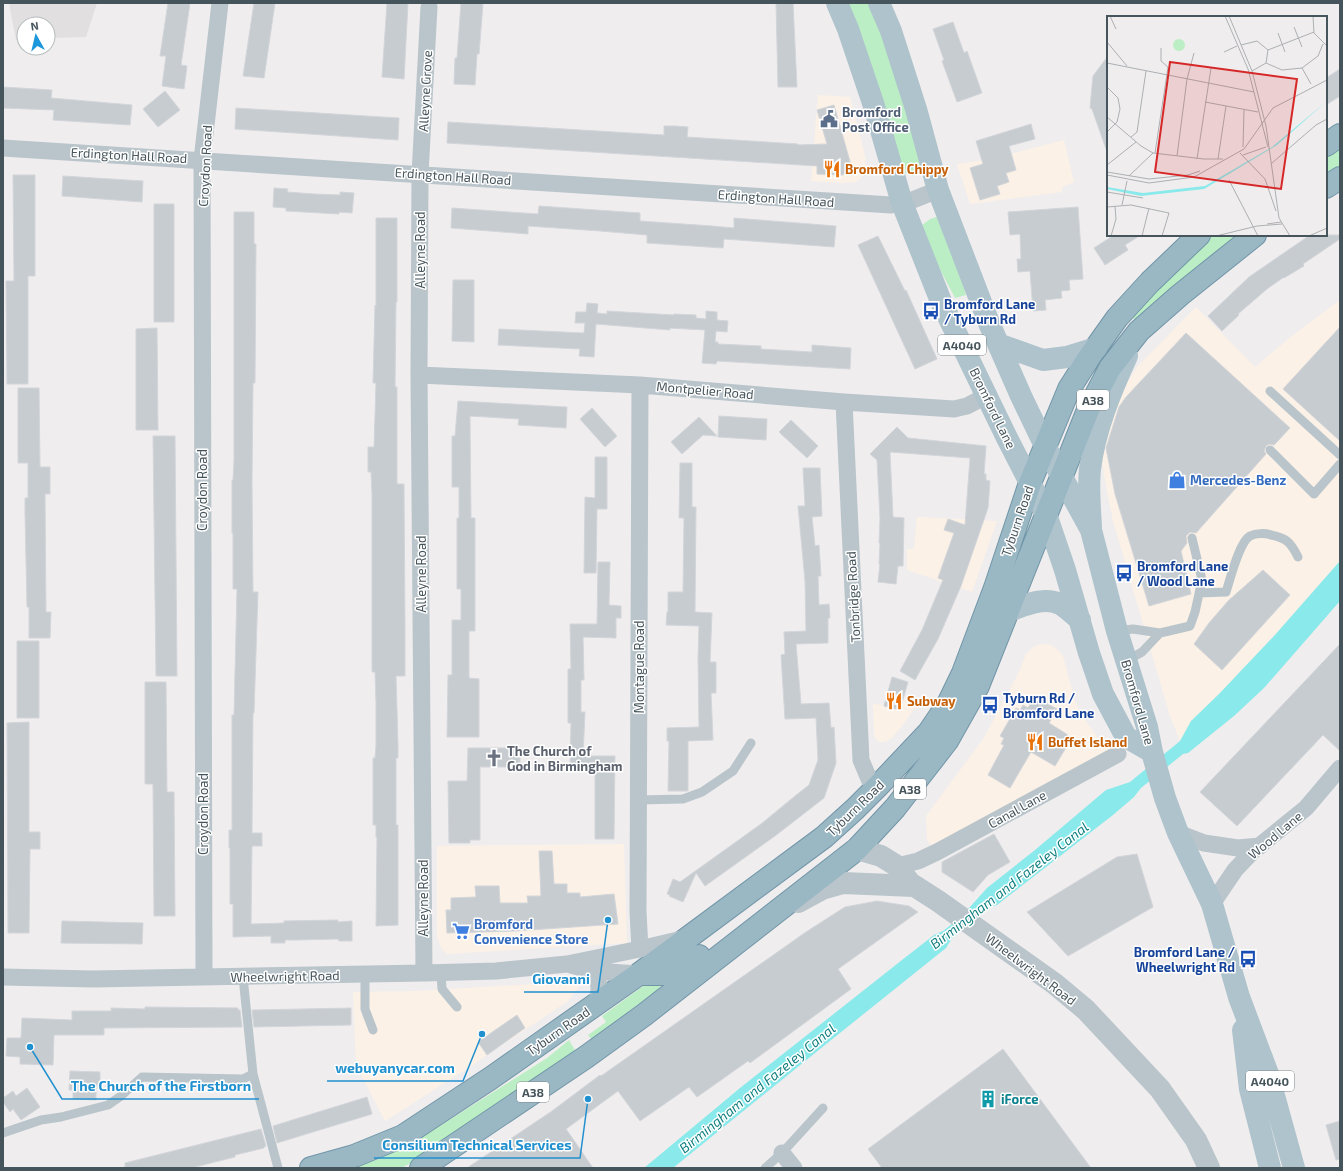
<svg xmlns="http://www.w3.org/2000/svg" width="1343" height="1171" font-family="'Exo 2',sans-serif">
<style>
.commercial{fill:#fbf1e6}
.education{fill:#e1dfe0}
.green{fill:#bceec5}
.water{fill:#8ae9ea}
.building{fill:#c7ccd0;stroke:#d2d5d9}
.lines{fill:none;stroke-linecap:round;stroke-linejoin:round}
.trunk-casing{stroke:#7196a8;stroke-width:24}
.service{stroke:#b9c5cb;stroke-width:9}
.minor{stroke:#b9c5cb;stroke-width:17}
.tertiary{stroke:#b9c5cb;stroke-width:22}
.primary{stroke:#aec3cc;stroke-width:22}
.trunk{stroke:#9ab7c4;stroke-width:22}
.labels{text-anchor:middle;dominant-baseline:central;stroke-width:3;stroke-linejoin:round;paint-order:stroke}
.shield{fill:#fff;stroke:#7e888c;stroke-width:1}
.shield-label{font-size:12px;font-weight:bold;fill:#46555b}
.street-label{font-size:13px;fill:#46555b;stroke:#fff}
.service-label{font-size:13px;font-weight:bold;fill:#4e5e75;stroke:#fff;text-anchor:start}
.food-label{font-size:13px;font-weight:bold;fill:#c56008;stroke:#fff;text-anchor:start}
.transit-label{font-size:13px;font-weight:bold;fill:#164399;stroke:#fff;text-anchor:start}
.shop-label{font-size:13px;font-weight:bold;fill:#366cbe;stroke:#fff;text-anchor:start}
.worship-label{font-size:13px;font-weight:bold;fill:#5b616d;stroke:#fff;text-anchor:start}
.culture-label{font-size:13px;font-weight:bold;fill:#0d838f;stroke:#fff;text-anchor:start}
.water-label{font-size:14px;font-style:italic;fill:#107f80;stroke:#fff}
.inset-road{fill:none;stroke:#acb0b3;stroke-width:1}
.view{fill:#d62828;fill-opacity:0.15;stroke:#d62828;stroke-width:2}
.inset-edge{fill:none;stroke:#46555b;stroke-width:2}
.leader{fill:none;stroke:#2090ce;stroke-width:1.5}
.callout-dot{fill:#2090ce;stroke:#fff;stroke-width:1.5}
.callout-label{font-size:14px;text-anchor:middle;font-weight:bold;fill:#2090ce;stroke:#fff;stroke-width:3;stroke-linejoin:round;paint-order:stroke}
</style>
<rect width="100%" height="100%" fill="#f0edee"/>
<!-- commercial -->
<path class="commercial" d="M818,95L850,97L865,156L866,166L864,174L856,182L843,183L811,181Z
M1064,140L1074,182L1062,187V192L970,204L957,164L991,159Z
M1340,300V561L1274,636L1219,694L1191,721L1180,741L1170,716L1113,521L1107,491L1101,457L1117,399L1137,367L1196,307L1255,367L1292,336Z
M917,517L997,521L972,592L907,570V549H914Z
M1041,644L1051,645L1058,650L1063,656L1075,701L1082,716L1095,734L1108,747V751L938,846L931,845L927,840L926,816L984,738L1020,670L1026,654L1033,647Z
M888,692L904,697L918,703L902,726L892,738L885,742H879L876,739L874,733L873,704L884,705Z
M624,844L627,943L448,954L442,950L437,937V846Z
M563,982H577L580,986L568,1001L468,1068L385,1121L356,1065L353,992L418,991Z"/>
<!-- education -->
<path class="education" d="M9,3H97L86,37L48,38V24H24V40H16Z"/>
<!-- green -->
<path class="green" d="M847,3H873L923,167L920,173L913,176L905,173Z
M1340,145V167L1326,176V155Z
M939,216L945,224L966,295L955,298L926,243L922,225L930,219Z
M1214,235H1243L1136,321L1131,316L1202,244Z
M650,981L662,983L659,989L591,1039L588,1035L606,1022L602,1016Z
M569,1040L575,1050L555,1067L455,1137L402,1168H352L379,1159L432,1131L547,1058Z"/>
<!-- water -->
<path class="water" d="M1340,561V601L1264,688L1234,716L1188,753L1183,754L1141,788L1134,797L1113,815L997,905L990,907L952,938L946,948L815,1053L673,1168H644L740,1088L902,960L934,935L943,931L961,917L987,888L1035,850L1106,790L1130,782L1180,741L1191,721L1219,694L1274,636Z"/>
<!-- building -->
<path class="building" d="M168,3H190L181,65L187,66L184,89L162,86L166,56H160Z
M254,3H275L264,78L243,76Z
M387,3H408L404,79L382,77Z
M461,3H483L479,54H477L475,85L454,84L455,58H457Z
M776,3H793L797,87H778Z
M953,22L964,53L967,51L982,93L957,102L942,61L944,60L933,29Z
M1108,56V148L1106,149L1092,109L1090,108L1093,76Z
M1340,69V96L1326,105V78Z
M3,87L52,90L51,98L132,105L130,125L53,120L54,110L3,108Z
M165,91L180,110L158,127L143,109Z
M834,105L851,165L843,175L817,174V166L447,143L448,122L664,135V126H675L688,127L687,137L798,144V145L827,144L817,110Z
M236,108L399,118L398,140L235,129Z
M1031,124L1035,139L1009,146L1016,170L1006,173L1009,182L997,186L1000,194L980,200L970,168L983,164L976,141Z
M13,175H35V276H28V384H7L6,281H14Z
M63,176L143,181L142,202L62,196Z
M274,188L288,189L287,192L314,194L340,195V192L354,193L352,213L339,212V214L286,211V208L273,207Z
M154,204H174V322H154Z
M539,206L640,213V221L712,226L734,228V218L836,226L834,247L724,239L723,248L647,243V235L600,231L528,226V234L451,228L452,208L538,214Z
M1078,207L1083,279L1069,280L1070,290L1061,291L1062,298L1045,300L1046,310L1033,311L1030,271L1018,272L1017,259H1021L1020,234L1010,235L1008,212Z
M234,212H254V244H256L255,383H253L252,480L253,592H258L254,713H253L252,833H262V846H252L251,924L284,923V921L338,920V922L352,921V941H339L338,939L298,940H285V943H271V936L233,937V904H230V848H229V830H232V715H234L237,589H233V533H232V480H233L234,461Z
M376,218H397V302H396L395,387H397V484H404L405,624V676H396L398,745V758H396V825H398V925L376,926L377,837H376V825H373V758H375L376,745V702L375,672H372V494L371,472H368V447H374L376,383H373L375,305L376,306Z
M1114,235H1141L1125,245L1128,250L1105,265L1094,248Z
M1310,235H1340V239L1303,264L1304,266L1284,278V277L1267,289L1238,314L1239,315L1222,331L1208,316L1249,277Z
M878,236L905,291L906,290L937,359L915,369L858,245Z
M453,280H474V342L452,341Z
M587,303L598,304L597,313L607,314V311L674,315V314L696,315V318L706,319V311L717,312V320L728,321L727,332L716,331L715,342H718V344L761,346V349L812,352V345L851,348L850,369L717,361L716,364L702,363L705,330L670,328V330L596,324L594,357L579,356L580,349L498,345L499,329L584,333L585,323H575L576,312H586Z
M1340,327V441L1283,389Z
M157,328L158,430H136V329Z
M1186,333L1290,428L1274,445L1269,444L1266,446L1264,451L1266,454L1196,533L1190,532L1186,536L1187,543L1181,551L1191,594L1149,606L1115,494L1106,448L1119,407L1126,397Z
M18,388H39L40,467H50V494H45L46,612H51L50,638H29V607H27L25,513V498H28V463H18Z
M458,401L567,407L566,428L518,425L519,419L470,416L471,518H475V631H469V678L479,679V737H447L448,675H452V620H461V589H457V518H459V487H452V436H455Z
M592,408L617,436L605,447L580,419Z
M719,416L767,419L766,440L718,437Z
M699,417L717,436L703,435L682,454L671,442Z
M791,420L818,446L807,458L779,432Z
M897,427L908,438L986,446L984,474H986V480L990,481L988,508L961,586L938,639L915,680L900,671L922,630L943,580L938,578L954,533L944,530L948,519L965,525L970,458L890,452L893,517L904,518L903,566H898L896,584L878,582L880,564H879L880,543H879L880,518L877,460L870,454Z
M153,436H175L177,676H156Z
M595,457H607V509H597L596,573H584L585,497L595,498Z
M680,463H692V507H696L695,612L712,613L710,662H716V693H711L713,740L688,741V791H668L669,741H667V728L699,727L698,658L699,626L666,625L667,612H668V592H683L684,518H679Z
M803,468H820L822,516L812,517L815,546L819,545L821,576H818L819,605L829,604L830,618H828V643L796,644L801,704L829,703L831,728L834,727L836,763L824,798L775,836L705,886L696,873L683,902L669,896L670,895L667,894L673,879L680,882L761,824L795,796L809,785L818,760L816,718L785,719L781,655L785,654L784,632L806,631L805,581L798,506H805Z
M598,562H610L609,605L621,606V618H616V638L583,637L584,680H581V712H585L583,756H615L614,839H595V770L570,769L571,723H568V669H571L570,624H597Z
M1263,570L1290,595L1222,670L1194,644L1209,623L1228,601Z
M17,641H39V718H17Z
M1340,644V751L1323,735L1237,826L1200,792Z
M892,677L908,682L900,710L884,706Z
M145,682H166L167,792H174L175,916H154L153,784H145Z
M1033,699L1040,703L1042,701L1057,709L1049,723L1068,735L1066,739L1070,741L1055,766L1031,752L1010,788L988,775L1004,745L1001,744L1004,738L1000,736L1011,717L1016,708L1020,710L1023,705L1028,708Z
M29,722V832H40V849H30L29,933H8L7,723Z
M468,748H520V767H480V840H470V843H449L448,781H467Z
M994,834L1010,862L988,875L973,892L942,872V862Z
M539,851H552L554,884H567V893H580V897L614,894L618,924L515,931L447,933L446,910H451V898L476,897L475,886H499L500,903H528L527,896H541Z
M1137,854L1153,907L1068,956L1027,912L1117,857Z
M877,901L909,906L918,912L838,969L851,989L750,1063L748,1061L697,1097L689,1087L640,1121L618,1091L566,1129L593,1168H467L552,1111L600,1075L601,1076L806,932L845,907Z
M62,921L143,923L142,944L61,943Z
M145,1007L238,1008V1010H240L242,1027L104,1028V1035H54L53,1065L20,1064V1057L6,1056L7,1038H21L22,1018L72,1020V1011H111V1008L145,1009Z
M351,1008V1025L254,1027L252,1010Z
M517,1015L525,1028L487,1055L478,1042Z
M1003,1049L1091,1168H882L868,1149Z
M70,1071L100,1072V1087H96V1100L73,1099V1090H69Z
M27,1088L40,1107L21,1120L13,1109L10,1112L3,1102V1098L13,1091L16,1096Z
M367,1097L372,1114L277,1143L273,1126Z
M1340,1121V1159L1336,1160L1326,1125Z
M261,1129L266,1146L264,1147V1148L235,1155V1157L191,1168H125V1163Z"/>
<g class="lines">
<!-- trunk casing -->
<g class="trunk-casing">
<path id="trunk" d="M1326,145L1340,135
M1326,187L1340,178
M639,974H672L699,956
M311,1168L354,1156L403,1136L491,1078L639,974L824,837L855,809L878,786L929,732L948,704L963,673L995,588L1030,483L1069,389L1090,356L1117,318L1150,282L1199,235
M421,1168L586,1057L644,1015L857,849L895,808L947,741L978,686L1088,410L1110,368L1139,331L1180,295L1255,235"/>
</g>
<!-- service -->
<path class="service" d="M1270,391L1340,455
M1270,450L1314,494L1340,464
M1199,593L1226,592C1230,580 1239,542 1250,536C1256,533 1265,533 1271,535C1287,538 1291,543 1298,557
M1117,631L1133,629L1160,633L1190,626L1195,612L1202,580L1192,538
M1126,661L1142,652L1160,633
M638,800L683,799L702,792L733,771L751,743
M441,973L442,989L457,1007
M365,974V1009L373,1030
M243,977L253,1074L278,1168
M3,1133L41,1120L61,1117L108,1105L121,1096L142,1077L243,1079L253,1074
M765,1168L782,1153L823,1108"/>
<!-- minor -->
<path class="minor" d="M3,148L891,205L910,201L938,190
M419,375L640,385L844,402L954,409L967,406L986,396
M640,385L638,912L640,949
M844,402L861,760L869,779L878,786
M1178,833L1204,843L1238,848L1260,846
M897,866L918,861L937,852L1118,754
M1212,904L1235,870L1253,851L1306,808L1340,768
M571,965L593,971L639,974
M593,971C601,985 600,990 596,1005
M424,973L419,375L420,174L429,7
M3,977L93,979L424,973L496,971L567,964L640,949L682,939
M204,977L202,160L220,3
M782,1153L794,1168"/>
<!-- tertiary -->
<path class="tertiary" d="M857,849L881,856L897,866L910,883L938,901L1055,984L1086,1010L1160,1089L1196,1140L1209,1168
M798,902L822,889L843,883L914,886"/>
<!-- primary -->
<path class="primary" d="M837,3L848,29L874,106L902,203L942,304L1006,436L1046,514L1065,570L1089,653L1103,694L1126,737L1152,752
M879,3L891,31L916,109L938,190L989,323L1021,396L1045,446L1091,530L1117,631L1147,727L1152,752L1165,798L1178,833L1212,904L1239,997L1268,1074L1294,1168
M998,344L1043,360L1067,357L1096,348
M1091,527C1090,508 1088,487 1090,469C1095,429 1111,391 1127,356
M1008,611C1024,606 1043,596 1060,604C1067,608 1074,615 1080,620
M1243,1030L1250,1089L1270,1168"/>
<!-- trunk -->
<use href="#trunk" class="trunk"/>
</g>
<!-- icons -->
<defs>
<g id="civic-bare" transform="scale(1.38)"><path d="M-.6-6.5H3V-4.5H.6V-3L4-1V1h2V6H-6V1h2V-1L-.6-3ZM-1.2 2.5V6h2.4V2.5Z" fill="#5c6f8a" stroke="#fff" stroke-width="2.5" paint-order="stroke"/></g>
<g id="restaurant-bare" transform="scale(1.38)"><path d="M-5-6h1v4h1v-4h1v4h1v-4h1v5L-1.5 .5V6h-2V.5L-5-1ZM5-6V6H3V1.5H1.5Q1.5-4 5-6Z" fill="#e8710a" stroke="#fff" stroke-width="2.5" paint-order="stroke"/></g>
<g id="bus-bare" transform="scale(1.38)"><path d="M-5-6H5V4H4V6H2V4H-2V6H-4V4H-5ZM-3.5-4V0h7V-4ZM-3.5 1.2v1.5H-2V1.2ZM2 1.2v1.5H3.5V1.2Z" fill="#1a4fb4" stroke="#fff" stroke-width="2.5" paint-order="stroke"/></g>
<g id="shop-bare" transform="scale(1.38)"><path d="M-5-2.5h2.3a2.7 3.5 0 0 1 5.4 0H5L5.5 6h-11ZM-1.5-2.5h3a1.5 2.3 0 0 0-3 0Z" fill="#3f7fe0" stroke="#fff" stroke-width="2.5" paint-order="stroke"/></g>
<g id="church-bare" transform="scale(1.38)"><path d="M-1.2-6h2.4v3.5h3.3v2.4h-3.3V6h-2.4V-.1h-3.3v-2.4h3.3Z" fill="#6b7280" stroke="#fff" stroke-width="2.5" paint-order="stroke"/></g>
<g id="supermarket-bare" transform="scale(1.38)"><path d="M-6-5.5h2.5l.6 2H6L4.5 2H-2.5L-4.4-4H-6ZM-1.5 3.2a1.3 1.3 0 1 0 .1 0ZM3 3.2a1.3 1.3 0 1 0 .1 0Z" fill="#3f7fe0" stroke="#fff" stroke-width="2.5" paint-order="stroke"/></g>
<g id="building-bare" transform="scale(1.38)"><path d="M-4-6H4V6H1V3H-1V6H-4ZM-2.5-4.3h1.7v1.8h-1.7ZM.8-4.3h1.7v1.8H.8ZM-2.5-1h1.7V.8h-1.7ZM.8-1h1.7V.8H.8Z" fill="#0f9aa8" stroke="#fff" stroke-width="2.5" paint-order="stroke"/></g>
</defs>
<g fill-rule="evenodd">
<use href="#civic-bare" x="829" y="119"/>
<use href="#restaurant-bare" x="832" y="169"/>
<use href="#bus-bare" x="931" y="311"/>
<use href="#shop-bare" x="1177" y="480"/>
<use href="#bus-bare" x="1124" y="573"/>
<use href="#restaurant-bare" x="894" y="701"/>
<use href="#bus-bare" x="990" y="705"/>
<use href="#restaurant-bare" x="1035" y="742"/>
<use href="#church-bare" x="494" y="758"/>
<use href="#supermarket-bare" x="461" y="931"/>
<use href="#bus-bare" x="1248" y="959"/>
<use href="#building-bare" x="988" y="1099"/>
</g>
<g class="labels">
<!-- shield labels -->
<g class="shield">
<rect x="938" y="335" width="48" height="20" rx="3"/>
<rect x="1077" y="390" width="32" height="20" rx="3"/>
<rect x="894" y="779" width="32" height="20" rx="3"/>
<rect x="1246" y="1071" width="48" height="20" rx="3"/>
<rect x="517" y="1082" width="32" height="20" rx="3"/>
</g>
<g class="shield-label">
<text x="962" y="345">A4040</text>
<text x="1093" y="400">A38</text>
<text x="910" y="789">A38</text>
<text x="1270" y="1081">A4040</text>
<text x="533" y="1092">A38</text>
</g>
<!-- street labels -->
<g class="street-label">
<text transform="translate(425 91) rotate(-87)">Alleyne Grove</text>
<text transform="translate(129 155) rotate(3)">Erdington Hall Road</text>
<text transform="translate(205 166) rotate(-87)">Croydon Road</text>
<text transform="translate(453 176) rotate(4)">Erdington Hall Road</text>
<text transform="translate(776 198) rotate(4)">Erdington Hall Road</text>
<text transform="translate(420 250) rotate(-90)">Alleyne Road</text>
<text transform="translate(705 390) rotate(5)">Montpelier Road</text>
<text transform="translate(993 408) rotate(64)">Bromford Lane</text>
<text transform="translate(202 490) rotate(-90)">Croydon Road</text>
<text transform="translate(1017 521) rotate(-71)">Tyburn Road</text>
<text transform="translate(421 574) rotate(-90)">Alleyne Road</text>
<text transform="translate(853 597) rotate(-93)">Tonbridge Road</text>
<text transform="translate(639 667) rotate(-90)">Montague Road</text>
<text transform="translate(1138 702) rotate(74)">Bromford Lane</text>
<text transform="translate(855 808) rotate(-44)">Tyburn Road</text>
<text transform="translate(1017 809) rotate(-29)">Canal Lane</text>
<text transform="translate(203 814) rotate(-90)">Croydon Road</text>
<text transform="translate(1275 835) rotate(-40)">Wood Lane</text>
<text transform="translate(423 898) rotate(-90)">Alleyne Road</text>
<text transform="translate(1031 969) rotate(37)">Wheelwright Road</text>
<text transform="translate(285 976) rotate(-1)">Wheelwright Road</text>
<text transform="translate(558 1031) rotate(-35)">Tyburn Road</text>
</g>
<!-- service labels -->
<g class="service-label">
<text x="842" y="112">Bromford<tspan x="842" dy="15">Post Office</tspan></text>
</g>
<!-- food labels -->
<g class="food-label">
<text x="845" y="169">Bromford Chippy</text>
<text x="907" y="701">Subway</text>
<text x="1048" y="742">Buffet Island</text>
</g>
<!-- transit labels -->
<g class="transit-label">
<text x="944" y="304">Bromford Lane<tspan x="944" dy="15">/ Tyburn Rd</tspan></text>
<text x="1137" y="566">Bromford Lane<tspan x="1137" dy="15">/ Wood Lane</tspan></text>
<text x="1003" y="698">Tyburn Rd /<tspan x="1003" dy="15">Bromford Lane</tspan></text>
<text x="1235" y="952" text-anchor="end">Bromford Lane /<tspan x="1235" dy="15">Wheelwright Rd</tspan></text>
</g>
<!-- shop labels -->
<g class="shop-label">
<text x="1190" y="480">Mercedes-Benz</text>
<text x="474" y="924">Bromford<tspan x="474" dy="15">Convenience Store</tspan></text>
</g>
<!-- worship labels -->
<g class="worship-label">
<text x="507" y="751">The Church of<tspan x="507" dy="15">God in Birmingham</tspan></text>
</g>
<!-- culture labels -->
<g class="culture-label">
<text x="1001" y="1099">iForce</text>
</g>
<!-- water labels -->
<g class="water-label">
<text transform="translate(1009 885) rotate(-38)">Birmingham and Fazeley Canal</text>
<text transform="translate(757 1088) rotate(-39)">Birmingham and Fazeley Canal</text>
</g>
</g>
<!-- overview -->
<g transform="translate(1107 16)">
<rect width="220" height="220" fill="#f0edee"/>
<path d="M66 29a6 6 0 1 1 12 0a6 6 0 1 1-12 0Z" fill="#bceec5"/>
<path d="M220,85L170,129L97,173L34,180L0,173V171L36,177L98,170L165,131Z" fill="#8ae9ea"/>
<path class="inset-road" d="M3,0L9,13M118,0L141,53L161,131M122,0L145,55L159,110L172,202L183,220M206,0L207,17L220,30M187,11L195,31M171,17L178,36M0,26L20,50M134,29L150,25L161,34L159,47L145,55M161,34L207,16M117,36L130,30M0,47L147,76M159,47L175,54L195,52L211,40L216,28M195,52L204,68M0,71L11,82L13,93L10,106L0,116M98,86L151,96M0,101L34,130L46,137L97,143H116M24,121L30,116L39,55M136,131L137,94M48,137L61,51L54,45V32M133,137L158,163L169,195M136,139L159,131M70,140L80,63L87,37M90,143L104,52M111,143L119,90M165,147L209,109L220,103M0,149L29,126M0,156L42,163L81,159L93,155M0,159L42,167L87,161L137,133L166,92L220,64M22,160L46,137M122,164L151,220M0,176L36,182M15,189L20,165M0,191L24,189L62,197L55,220M160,208L174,206M4,220L9,203L8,190M35,220L42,192M109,220L150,210L175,208M202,220L220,212"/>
<path class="view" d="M63,46L190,63L174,173L48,156Z"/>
<rect width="220" height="220" class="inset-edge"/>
</g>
<!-- callouts -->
<path class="leader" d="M608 920L598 992H524M482 1034L463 1081H327M30 1047L62 1099H259M588 1099L580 1158H374"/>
<g class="callout-dot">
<circle cx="608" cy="920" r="4"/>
<circle cx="482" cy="1034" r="4"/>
<circle cx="30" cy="1047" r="4"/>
<circle cx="588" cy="1099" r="4"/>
</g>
<g class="callout-label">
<text x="561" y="984">Giovanni</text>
<text x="395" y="1073">webuyanycar.com</text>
<text x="161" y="1091">The Church of the Firstborn</text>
<text x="477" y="1150">Consilium Technical Services</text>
</g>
<!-- border -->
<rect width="1343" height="1171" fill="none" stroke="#46555b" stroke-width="8"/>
<!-- north arrow -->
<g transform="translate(36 36) rotate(352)"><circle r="19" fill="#ffffff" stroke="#b5bbbd"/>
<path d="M0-3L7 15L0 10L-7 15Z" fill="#1c97db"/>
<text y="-6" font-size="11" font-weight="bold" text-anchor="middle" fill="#46555b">N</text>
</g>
</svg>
